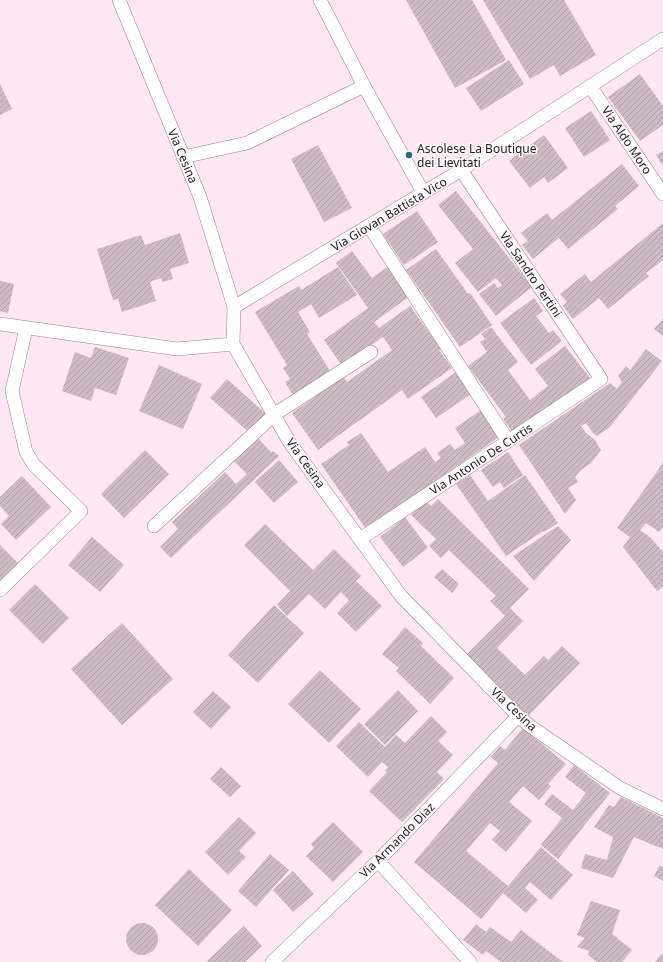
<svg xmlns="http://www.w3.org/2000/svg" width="663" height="962" font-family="'Noto Sans',sans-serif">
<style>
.building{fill:url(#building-hatch)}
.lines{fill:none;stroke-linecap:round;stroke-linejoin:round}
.street-casing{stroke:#97858e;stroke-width:14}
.street{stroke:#fff;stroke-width:13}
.poi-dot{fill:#266f78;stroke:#fefafc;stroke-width:1.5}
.labels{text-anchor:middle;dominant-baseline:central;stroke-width:3;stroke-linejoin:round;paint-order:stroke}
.street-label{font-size:12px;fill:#221b1e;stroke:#fefafc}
.poi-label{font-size:12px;fill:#221b1e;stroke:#fefafc;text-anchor:start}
</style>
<defs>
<pattern id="building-hatch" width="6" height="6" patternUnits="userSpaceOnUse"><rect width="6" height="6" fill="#cebbc4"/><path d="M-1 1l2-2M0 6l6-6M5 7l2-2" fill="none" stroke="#b1a0a8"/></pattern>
</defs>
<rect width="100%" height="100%" fill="#fce7f2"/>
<!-- building -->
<path class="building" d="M406,0H472L506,60L455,88Z
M483,0H564L596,55L560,76L554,65L530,79Z
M509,60L524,84L481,111L466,88Z
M640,74L663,106V125L640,141L608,97Z
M0,84L12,109L0,115Z
M591,111L610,140L584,157L565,128Z
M544,135L568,168L548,183L544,177L530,188L509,161Z
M318,145L352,208L324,222L291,159Z
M663,151V166L656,155Z
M622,164L639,186L615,206L618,209L568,249L559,238L533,259L522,245L528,241L521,233L547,213L552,220Z
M456,191L532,287L496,316L479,294L494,283L498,288L502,285L496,278L478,292L455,263L473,249L438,205Z
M417,211L438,242L404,265L383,234Z
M662,224L663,225V260L646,273L649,276L608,309L599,298L573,319L563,306L567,302L560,294L585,274L591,282Z
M180,233L189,263L170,269L173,279L163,282L161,278L150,282L156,301L122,312L118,299L113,300L97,249L141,235L145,245Z
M436,249L468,294L470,293L492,325L460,347L406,270Z
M352,251L372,278L389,266L410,296L374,322L379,328L410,306L441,349L439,350L452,368L408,399L402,390L318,450L292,413L343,377L347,382L392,350L383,337L342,366L324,340L368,308L336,263Z
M338,267L357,295L319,318L311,304L298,312L310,332L307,334L332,374L294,397L285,382L290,379L283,368L287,365L255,312L299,286L301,290Z
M0,281L14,284L8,313L0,311Z
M534,298L543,311L536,316L549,333L553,330L562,341L531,365L500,323Z
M663,319V336L654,329Z
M491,327L518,362L508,370L530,400L548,386L535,369L565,346L590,378L515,435L503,419L506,417L468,366L487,352L480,342L485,339L481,334Z
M95,347L129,358L116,395L95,388L91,401L62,391L75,352L91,358Z
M646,349L662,361L624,409L609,428L597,436L593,433L586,423L581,426L586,433L595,440L601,450L591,463L581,470L575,477L578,482L568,488L576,500L565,514L519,445L610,383L617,389L622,382L618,376L626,366L630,370Z
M159,365L202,384L183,429L139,411Z
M456,372L471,394L436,418L421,397Z
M227,379L266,414L250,433L210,398Z
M481,410L499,437L366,529L321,464L349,445L347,442L361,433L388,472L425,447L435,462L441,458L437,453L450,444L455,450L465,443L455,428Z
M256,436L271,452L273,451L279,456L171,558L160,547L178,529L172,522L225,472L236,484L247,474L232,459Z
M145,450L169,474L124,518L101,494Z
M508,452L523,475L504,488L500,482L493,487L481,470Z
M279,460L298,482L274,503L255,482Z
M663,463V527L659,532L646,523L640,530L651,538L663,552V586L657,591L623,547L630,537L617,528Z
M470,475L488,501L525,475L558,523L544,532L543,531L506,556L456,484Z
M22,476L51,507L16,540L1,524L9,516L0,506V497Z
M438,499L529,589L510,608L523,621L497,648L525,675L544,656L548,660L562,646L580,663L527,717L465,656L505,616L490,601L496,596L449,550L441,558L429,546L436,539L411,515L425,500L431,506Z
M405,517L428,548L403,567L380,537Z
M265,524L313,570L334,549L361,576L356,581L382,606L356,632L337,613L349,600L341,592L325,609L309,594L287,616L277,605L290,591L244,545Z
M558,526L571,540L534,581L513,556Z
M92,537L124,565L100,592L68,565Z
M0,545L18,563L0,581Z
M442,569L459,584L452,593L434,577Z
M35,584L69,618L43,644L9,610Z
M274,605L304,633L258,683L228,655Z
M122,623L173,679L122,725L71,669Z
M405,627L423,643L421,646L454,678L430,704L396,671L399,668L382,654Z
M320,670L361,709L329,743L288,704Z
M398,690L418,711L385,745L364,724Z
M213,691L231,707L211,729L193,712Z
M431,716L447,732L438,741L453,755L437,772L444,779L402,822L369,791L387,772L385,770L388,767L382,762L368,777L336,746L359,722L385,747L396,735L405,743Z
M523,728L566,764L548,784L551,786L539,800L523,786L509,802L532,821L506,852L492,840L500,831L490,823L466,851L508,886L541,847L573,875L551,900L530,882L525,888L538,900L526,913L503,893L481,919L414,862L498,763L491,757L500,746L505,750Z
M574,765L610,793L558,859L541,845L562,818L544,804L552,794L573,810L586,793L565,777Z
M221,767L241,786L230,797L210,779Z
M621,797L663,818V849L634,837L613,878L581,868L585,854L607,860L613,837L594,827L609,805L614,807Z
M239,817L256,833L239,851L246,857L228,875L205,852Z
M333,822L363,852L333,882L306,856L314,848L311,844Z
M270,854L289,870L256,907L238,891Z
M659,866L663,867V881L654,876Z
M189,869L232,910L198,946L155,905Z
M293,871L314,894L293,912L273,890Z
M591,901L620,910L612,934L632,950L622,962H597L588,955L589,951L577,947L585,938L577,935Z
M126 939a16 16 0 1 1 32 0a16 16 0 1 1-32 0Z
M476,924L486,932L490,927L511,942L521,930L563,962H501L486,951L483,955L463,940Z
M244,926L262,946L245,962H208L207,961Z
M661,954L663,956V962H655Z"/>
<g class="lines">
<!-- street casing -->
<g class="street-casing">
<path id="street" d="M119,0L200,197L234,307L233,344L290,443L401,596L518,716L530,726L620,788L663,809
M320,0L364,86L423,192
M590,86L663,194
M183,157L247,143L364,86
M369,226L508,441
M234,307L461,170L663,39
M0,324L177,349L233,344
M154,526L275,414L371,352
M360,539L508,441L601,379L461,170
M0,590L81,511L34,465L26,452L12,391L26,328
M378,861L470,962
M272,962L378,861L518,716"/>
</g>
<!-- street -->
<use href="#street" class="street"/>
</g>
<!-- markers -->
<circle class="poi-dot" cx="409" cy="155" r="4"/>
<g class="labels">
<!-- street labels -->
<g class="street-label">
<text transform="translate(627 140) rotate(56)">Via Aldo Moro</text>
<text transform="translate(183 156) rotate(67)">Via Cesina</text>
<text transform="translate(389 214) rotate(-31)">Via Giovan Battista Vico</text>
<text transform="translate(531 274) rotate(56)">Via Sandro Pertini</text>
<text transform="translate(481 459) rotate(-33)">Via Antonio De Curtis</text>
<text transform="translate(306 463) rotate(55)">Via Cesina</text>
<text transform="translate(514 709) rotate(43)">Via Cesina</text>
<text transform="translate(397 840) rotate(-45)">Via Armando Diaz</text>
</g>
<!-- poi labels -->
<g class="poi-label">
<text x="417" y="148">Ascolese La Boutique<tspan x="417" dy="14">dei Lievitati</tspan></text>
</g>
</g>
</svg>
